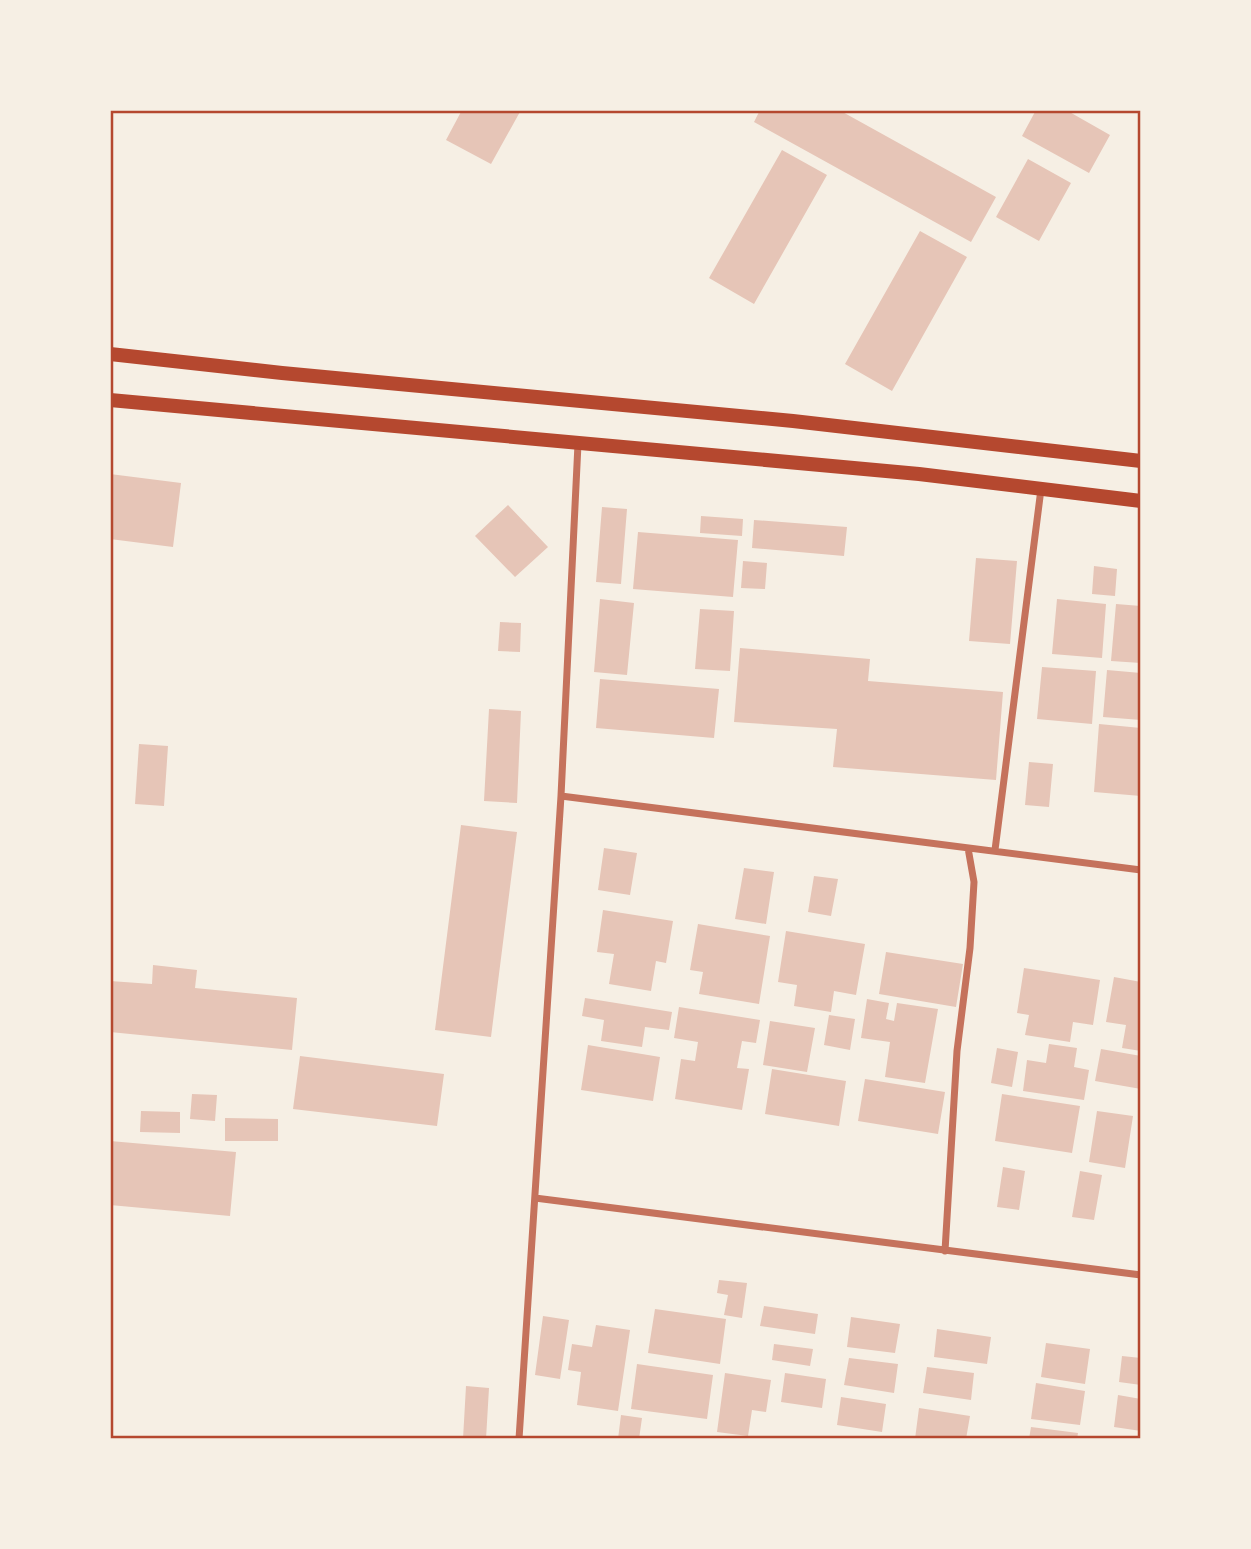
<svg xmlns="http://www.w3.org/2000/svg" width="1251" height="1549" font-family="Lato,sans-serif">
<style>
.building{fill:#e6c5b7}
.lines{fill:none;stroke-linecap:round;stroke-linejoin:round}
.minor{stroke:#c5725c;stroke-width:7}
.secondary{stroke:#b5482f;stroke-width:14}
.neatline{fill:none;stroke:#b5482f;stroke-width:2.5}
</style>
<rect width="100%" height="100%" fill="#f6efe4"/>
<!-- building -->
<path class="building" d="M462,110H521L491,164L446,140Z
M760,110H839L996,197L971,242L754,122Z
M1036,110H1066L1110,135L1089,173L1022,136Z
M782,150L827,175L754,304L709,278Z
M1028,159L1071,183L1039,241L996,217Z
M920,231L967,257L892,391L845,364Z
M110,474L181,483L173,547L110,539Z
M508,505L548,547L515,577L475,536Z
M602,507L627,509L621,584L596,582Z
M701,516L743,519L742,536L700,533Z
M754,520L847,527L844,556L752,548Z
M638,532L738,540L733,597L633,589Z
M976,558L1017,561L1010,644L969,641Z
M743,561L767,563L765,589L741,588Z
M1094,566L1117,569L1115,596L1092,594Z
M600,599L634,603L627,675L594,672Z
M1057,599L1106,604L1102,658L1052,654Z
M1116,604L1141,606V663L1111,661Z
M700,609L734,611L730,671L695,669Z
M500,622L521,623L520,652L498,651Z
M740,648L870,659L868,681L1003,692L996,780L833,767L837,729L734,722Z
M1042,667L1096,671L1092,724L1037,719Z
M1107,670L1141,673V720L1103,717Z
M600,679L719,689L714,738L596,728Z
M489,709L521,711L517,803L484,801Z
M1099,724L1141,728V796L1094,792Z
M139,744L168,746L164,806L135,804Z
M1029,762L1053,764L1049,807L1025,805Z
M461,825L517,832L491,1037L435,1030Z
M604,848L637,853L630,895L598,890Z
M744,868L774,872L766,924L735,919Z
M814,876L838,879L831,916L808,912Z
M603,910L673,921L666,963L656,961L651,991L609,984L614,954L597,952Z
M698,924L770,936L759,1004L699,994L703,972L690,970Z
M786,931L865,944L856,995L834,991L831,1012L794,1006L797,985L778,982Z
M886,952L963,964L956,1007L879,994Z
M153,965L197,970L195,988L297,998L292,1050L110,1032V981L152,984Z
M1024,968L1100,980L1093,1025L1073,1022L1070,1042L1025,1035L1029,1015L1017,1013Z
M1114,977L1141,982V1051L1122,1048L1126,1025L1106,1022Z
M585,998L672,1012L669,1030L645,1027L642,1047L601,1041L604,1020L582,1016Z
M867,999L889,1003L886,1019L894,1021L897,1003L938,1009L925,1083L885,1077L890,1042L861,1038Z
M679,1007L760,1020L756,1043L742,1041L737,1068L749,1069L742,1110L675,1099L681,1059L695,1061L698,1042L674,1038Z
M829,1015L855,1019L850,1050L824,1045Z
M770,1021L815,1028L807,1072L763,1065Z
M1049,1044L1077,1048L1074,1067L1089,1070L1084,1100L1023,1091L1027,1060L1046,1063Z
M588,1045L660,1057L653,1101L581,1090Z
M997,1048L1018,1052L1012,1087L991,1083Z
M1101,1049L1141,1056V1089L1095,1081Z
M300,1056L444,1074L437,1126L293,1109Z
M772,1069L846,1081L839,1126L765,1114Z
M865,1079L945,1092L938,1134L858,1121Z
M192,1094L217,1095L215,1121L190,1119Z
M1002,1094L1080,1106L1072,1153L995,1141Z
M141,1111L180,1112V1133L140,1132Z
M1097,1111L1133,1116L1125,1168L1089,1162Z
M225,1118L278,1119V1141H225Z
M110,1141L236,1152L230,1216L110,1205Z
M1003,1167L1025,1171L1019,1210L997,1207Z
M1080,1171L1102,1175L1094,1220L1072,1217Z
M719,1280L747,1283L742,1318L724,1315L728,1295L717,1293Z
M764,1306L818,1314L815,1334L760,1326Z
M655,1309L726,1319L720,1364L648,1353Z
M543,1316L569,1320L560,1379L535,1375Z
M851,1317L900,1324L895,1353L847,1347Z
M596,1325L630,1330L618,1411L577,1405L581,1372L568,1370L572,1344L592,1347Z
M937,1329L991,1337L987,1364L934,1357Z
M1046,1343L1090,1349L1085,1384L1041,1377Z
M774,1344L813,1349L810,1366L772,1360Z
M1122,1356L1141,1358V1385L1119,1382Z
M849,1358L898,1364L894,1393L844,1385Z
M637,1364L713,1375L707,1419L631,1409Z
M927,1367L974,1373L971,1400L923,1393Z
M725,1373L771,1380L766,1412L752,1410L748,1436L717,1432Z
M785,1373L826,1379L822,1408L781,1402Z
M1036,1383L1085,1391L1080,1425L1031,1419Z
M466,1386L489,1388L486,1439H463Z
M1118,1395L1141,1399V1431L1114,1427Z
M841,1397L886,1404L882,1432L837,1425Z
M919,1408L970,1416L966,1439H915Z
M621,1415L642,1418L639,1439H618Z
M1031,1427L1078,1433L1077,1439H1029Z"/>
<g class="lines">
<!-- minor -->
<path class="minor" d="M561,796L1141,870
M995,850L1041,489
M535,1198L1141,1275
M945,1251L957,1051L970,948L974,882L968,848
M519,1439L561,796L578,444"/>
<!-- secondary -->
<path class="secondary" d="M110,354L282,373L793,421L1141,461
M110,400L919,474L1141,501"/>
</g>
<!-- border -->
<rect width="1251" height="1549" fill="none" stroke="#f6efe4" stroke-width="224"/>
<rect x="112" y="112" width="1027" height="1325" class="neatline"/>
</svg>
